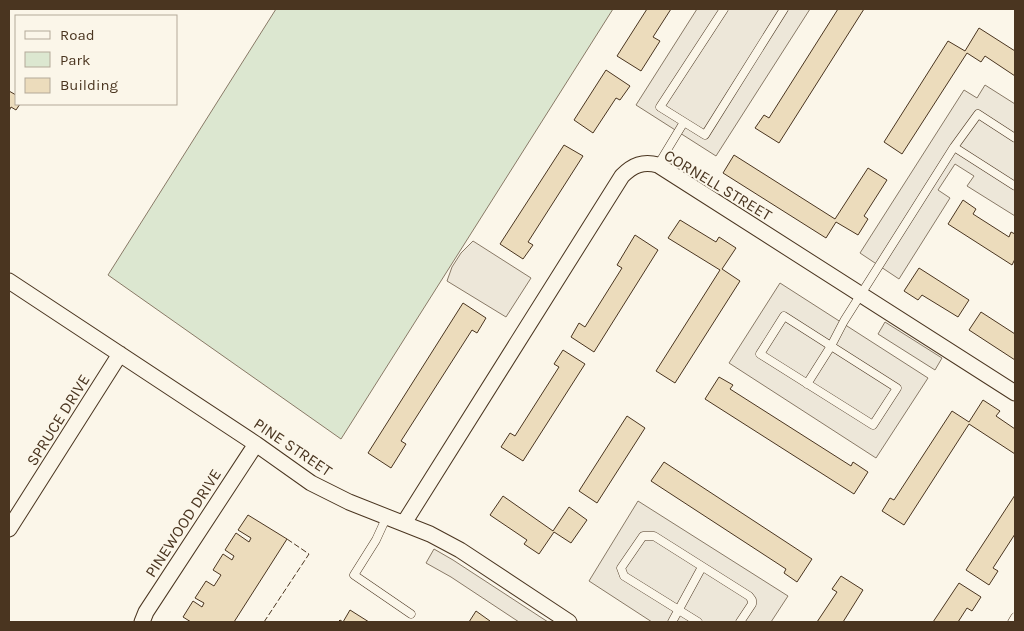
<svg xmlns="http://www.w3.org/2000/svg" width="1024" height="631" font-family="Karla,sans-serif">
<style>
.green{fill:#dce7d0;stroke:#887966}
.parking{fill:#ede7d9;stroke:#887966}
.building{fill:#ecdcbc;stroke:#4a3520}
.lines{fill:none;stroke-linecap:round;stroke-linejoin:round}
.lane-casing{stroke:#4a3520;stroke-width:9}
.street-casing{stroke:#4a3520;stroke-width:17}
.lane{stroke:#fbf6e9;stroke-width:8}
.street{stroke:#fbf6e9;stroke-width:15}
.fence{stroke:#4a3520;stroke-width:1;stroke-dasharray:6 2.5;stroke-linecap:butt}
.labels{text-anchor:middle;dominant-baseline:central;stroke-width:4;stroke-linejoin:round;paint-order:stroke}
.street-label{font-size:16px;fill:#4a3520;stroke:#fbf6e9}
</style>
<rect width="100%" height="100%" fill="#fbf6e9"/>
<!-- green -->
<path class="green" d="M276,9H613L341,439L108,275Z"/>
<!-- parking -->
<path class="parking" d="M697,9H810L716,156L636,105Z
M985,85L1015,104V216L967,186L974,176L955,164L938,190L950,198L899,279L860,253L964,90L977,98Z
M473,241L531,278L506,317L447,281L452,267L461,253Z
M780,283L928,378L876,458L729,363Z
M885,322L942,358L935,370L878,334Z
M638,501L788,596L771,622H652L589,581Z
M434,549L453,560L548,622H519L451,577L426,563Z"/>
<!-- building -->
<path class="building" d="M647,9H671L653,37L660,41L641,71L617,56Z
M838,9H864L779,143L755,128L764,115L769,118Z
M979,28L1015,51V76L985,56L981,62L967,53L902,154L884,142L948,41L965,51Z
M606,70L630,86L620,100L616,98L593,133L574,120Z
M9,91L16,95V104H20L16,110L11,107L9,111Z
M564,145L583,156L528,242L533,245L523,259L500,244Z
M734,155L835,219L868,168L887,180L864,216L868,219L858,235L836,222L826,238L723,173Z
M963,200L976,209L973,214L1009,237L1011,232L1015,234V259L1012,265L948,224Z
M680,220L716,242L719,237L736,248L722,269L740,281L675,383L656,371L720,270L668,238Z
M635,235L658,250L594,352L571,337L579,323L585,327L622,268L617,265Z
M919,268L969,300L958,317L922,295L918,300L904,291Z
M463,303L486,318L477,333L472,330L401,441L406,444L391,468L368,453Z
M981,312L1015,334V360L969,330Z
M563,350L585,364L523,461L501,447L510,433L515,436L559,367L554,364Z
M719,377L733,385L730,389L851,466L853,462L868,472L854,494L705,399Z
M983,400L1000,411L996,416L1015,429V454L969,424L904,525L882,511L890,498L894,500L952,411L969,422Z
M627,416L645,428L597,503L579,491Z
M664,462L812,559L797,582L784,573L786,569L651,481Z
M1015,495V534L993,568L998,571L989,585L966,570Z
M503,496L553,531L569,507L587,520L571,543L554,532L539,554L524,544L527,540L490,515Z
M248,515L287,539L234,622H191L183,617L193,601L202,607L204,603L195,598L206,581L214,586L221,575L213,570L223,554L232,560L234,556L225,550L236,533L249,542L251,538L238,530Z
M841,576L863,590L843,622H817L837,592L832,589Z
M959,583L981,597L972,611L967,608L958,622H933Z
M350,610L369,622H338L340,620L343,622Z
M476,611L490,621L489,622H469Z"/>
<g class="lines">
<!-- lane casing -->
<g class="lane-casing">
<path id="lane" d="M724,9L660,107L705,135L784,9
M954,147L1015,186
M658,165L684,122
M807,384L831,346L784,316L760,354L873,425L897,388L831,346L844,321L954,147L978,114L1015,138
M387,516L376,540L354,575L411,614
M672,622L702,567
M698,622L624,576L621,568L643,536H654L749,596L752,600V604L740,622
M1012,622L1015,617"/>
</g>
<!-- street casing -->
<g class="street-casing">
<path id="street" d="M9,281L256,444L311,483L349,502L430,534L460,550L569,622
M404,523L622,176C633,165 643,161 658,165L1015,393
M9,529L120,354
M142,622L146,612L256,444"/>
</g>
<!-- lane -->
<use href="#lane" class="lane"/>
<!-- street -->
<use href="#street" class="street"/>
<!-- fence -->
<path class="fence" d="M264,622L309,554L287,539"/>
</g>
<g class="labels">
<!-- street labels -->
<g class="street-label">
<text transform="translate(718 185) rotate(31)">CORNELL STREET</text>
<text transform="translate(58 420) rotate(-58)">SPRUCE DRIVE</text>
<text transform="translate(293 447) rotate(34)">PINE STREET</text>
<text transform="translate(183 523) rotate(-57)">PINEWOOD DRIVE</text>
</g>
</g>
<!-- border -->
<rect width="1024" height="631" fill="none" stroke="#4a3520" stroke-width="20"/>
<!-- legend -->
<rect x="15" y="15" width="162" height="90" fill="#fbf6e9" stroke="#b4a999"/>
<rect x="25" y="31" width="25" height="8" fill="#fbf6e9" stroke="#b4a999"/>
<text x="60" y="40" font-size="15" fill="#4a3520">Road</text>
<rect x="25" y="52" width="25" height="15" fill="#dce7d0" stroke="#b4a999"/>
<text x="60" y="65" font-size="15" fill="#4a3520">Park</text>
<rect x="25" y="78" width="25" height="15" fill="#ecdcbc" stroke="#b4a999"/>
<text x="60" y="90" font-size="15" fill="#4a3520">Building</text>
</svg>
